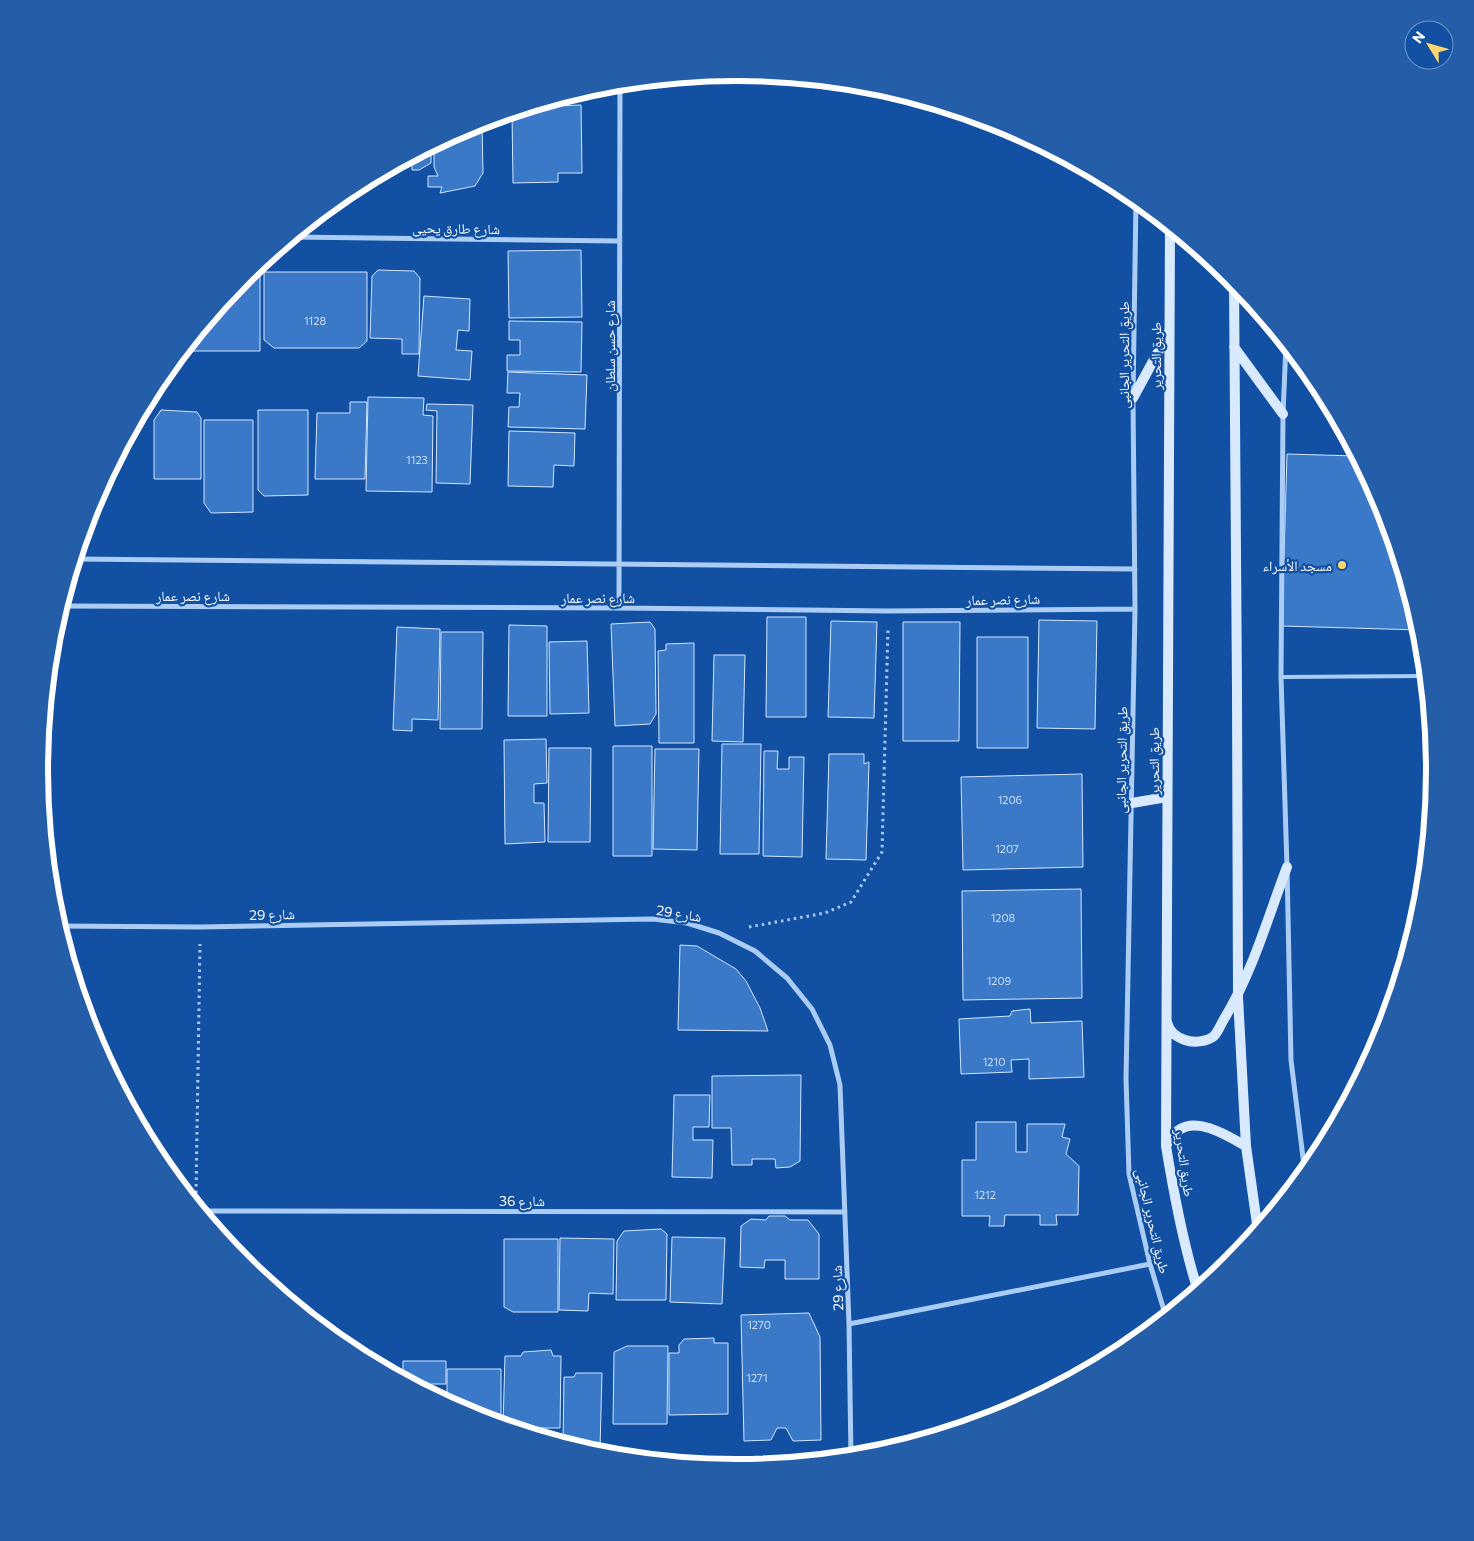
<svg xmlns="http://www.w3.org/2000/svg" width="1474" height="1541" font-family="Commissioner,'Noto Naskh Arabic',sans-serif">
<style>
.building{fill:#3979c8;stroke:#d3e6fe}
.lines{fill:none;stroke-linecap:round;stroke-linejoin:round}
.path{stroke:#aaccf5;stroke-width:3;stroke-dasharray:2.5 4;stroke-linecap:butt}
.lane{stroke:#aaccf5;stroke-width:4}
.street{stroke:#aaccf5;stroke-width:5}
.secondary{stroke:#daeafe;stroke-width:10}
.poi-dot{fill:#ffd56e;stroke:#1150a2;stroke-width:2}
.labels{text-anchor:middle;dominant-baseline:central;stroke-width:4.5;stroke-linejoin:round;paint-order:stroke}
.number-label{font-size:11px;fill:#cedef1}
.street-label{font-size:14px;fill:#fff;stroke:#1150a2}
.poi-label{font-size:14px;fill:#fff;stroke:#1150a2;text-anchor:end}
.rim{fill:none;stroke:#fff;stroke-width:6}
</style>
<rect width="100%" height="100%" fill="#1150a2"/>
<!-- building -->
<path class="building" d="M581,105L582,173H558V182L513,183L512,113L532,107Z
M482,122L483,173L475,186L440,193L442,187H428V176H438L434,167V145L470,125Z
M431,146V163L419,170H412V161H403Z
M581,250L582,317L509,318L508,251Z
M378,270L414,271L420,278L419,354H402V339L370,338L372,276Z
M264,272H367V341L359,348H274L264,340Z
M248,273H260V351H182Z
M424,296L470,299L469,331L458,330L456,350L472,351L470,380L418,376Z
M509,321L582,322L581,372L507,371V355H520V340H509Z
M508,372L587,375L585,429L508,427L509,407H519L520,393H507Z
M368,397L424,398L423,415L433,416L432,492L366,491Z
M350,402H367L365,479H315L317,413H350Z
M427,404L473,405L470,484L436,483L437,411L426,410Z
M161,410L197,412L201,418V479H154V420Z
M258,410H308V495L264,496L258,490Z
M204,420H253V512L211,513L204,503Z
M509,431L575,433L574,466L554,465L553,487L508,486Z
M1287,454L1357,456L1382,504L1420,630L1282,626Z
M767,617H806V717H766Z
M1039,620L1097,621L1095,729L1037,728Z
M831,621L877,622L874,718L828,717Z
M650,622L655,629L656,714L650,724L615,726L611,624Z
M903,622H960L959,741H903Z
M509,625L547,626V716H508Z
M397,627L440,629L438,720L412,719V731L393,730Z
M441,632H483L482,729H440Z
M977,637H1028V748H977Z
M587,641L589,713L550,714L549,642Z
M694,643V743H659L658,651L666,650V644Z
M714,655H745L743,742L712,741Z
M546,739L547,783L534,784V803H544L545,842L505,844L504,740Z
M722,744H761L759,854H720Z
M613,746H652V856H613Z
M549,748H591L590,842H548Z
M655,749H699L697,850L653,849Z
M764,751H778L777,769H789V757H804L802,857L763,856Z
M829,754H864V764L869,762L866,860L826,859Z
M1082,774L1083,867L963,870L961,777Z
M1081,889L1082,998L963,1000L962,891Z
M680,945L697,946L736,969L746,981L760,1008L768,1031L678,1030Z
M1030,1009L1031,1023L1082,1021L1084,1077L1029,1079V1059L1011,1060L1012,1072L961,1074L959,1019L1010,1016L1012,1011Z
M801,1075L800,1161L790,1167L776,1168L775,1159H752V1165H732L731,1128H712V1076Z
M674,1095H710L709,1127H693V1140H713L712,1178L672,1177Z
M976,1122H1016V1152H1027V1124H1065L1062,1137L1070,1139L1066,1154L1079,1166L1078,1215H1056L1057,1225H1040V1215H1005L1004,1226H989L990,1216H962V1160H976Z
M769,1216H785L790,1220H808L819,1234V1279H785V1260H765L764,1268L740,1267L741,1226L751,1219L766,1220Z
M661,1229L667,1234L666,1300H616L617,1241L624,1231Z
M672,1237L725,1238L722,1304L670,1302Z
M560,1238L614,1239L613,1294L589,1293L588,1311L559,1310Z
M504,1239H558V1312H513L504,1307Z
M809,1313L820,1337L821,1440L793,1441L786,1428H777L771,1440L744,1441L741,1315Z
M714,1338V1343H728V1414L669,1415V1353H679V1345L684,1339Z
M627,1346H668L667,1424H613L614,1352Z
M551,1350L553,1356H561L560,1428H510L503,1426L505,1356H521L523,1352Z
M403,1361H446V1384H431V1395L403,1380Z
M447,1369H501V1425L470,1415L447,1404Z
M576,1373H602L600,1448H575L563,1444L564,1377H574Z"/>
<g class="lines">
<!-- path -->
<path class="path" d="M749,927L825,913L851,902L882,852L888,628
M196,1193L200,944"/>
<!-- lane -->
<path class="lane" d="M1281,677L1426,676"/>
<!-- street -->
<path class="street" d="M1136,199L1133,398L1135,609L1126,1079L1129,1174L1150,1264L1166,1317
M292,237L620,241
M1286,344L1283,414L1281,677L1287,867L1291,1060L1305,1174
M75,559L1135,569
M61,606L619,608L888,611L1135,609
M619,608L620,84
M58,926L200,927L653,919L687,923L719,933L755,951L787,978L812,1009L830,1045L840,1085L849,1324L851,1458
M199,1211L845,1212
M849,1324L1150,1264"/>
<!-- secondary -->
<path class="secondary" d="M1170,227L1166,1146C1174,1195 1183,1244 1198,1291
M1234,281L1237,690L1238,997L1246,1146L1258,1231
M1234,347L1283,414
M1133,398L1169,332
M1132,803L1167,797
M1167,1022C1169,1031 1176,1037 1185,1040C1193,1043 1207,1042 1214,1036C1218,1032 1221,1024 1224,1019C1252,974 1268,917 1287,867
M1166,1146C1184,1108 1220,1132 1246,1146"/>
</g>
<!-- markers -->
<circle class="poi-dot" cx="1342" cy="565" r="5"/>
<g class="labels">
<!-- number labels -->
<g class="number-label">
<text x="315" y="320">1128</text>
<text x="417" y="459">1123</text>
<text x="1010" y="799">1206</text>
<text x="1007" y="848">1207</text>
<text x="1003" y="917">1208</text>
<text x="999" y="980">1209</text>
<text x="994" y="1061">1210</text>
<text x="985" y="1194">1212</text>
<text x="759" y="1324">1270</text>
<text x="757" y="1377">1271</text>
</g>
<!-- street labels -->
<g class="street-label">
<text transform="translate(456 228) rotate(1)">شارع طارق يحيى</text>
<text transform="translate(609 346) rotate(-90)">شارع حسن سلطان</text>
<text transform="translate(1123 355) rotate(-90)">طريق التحرير الجانبى</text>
<text transform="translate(1155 356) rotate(-90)">طريق التحرير</text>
<text x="193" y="595">شارع نصر عمار</text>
<text x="598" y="597">شارع نصر عمار</text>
<text transform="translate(1003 599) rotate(-1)">شارع نصر عمار</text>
<text transform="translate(1121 760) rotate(-89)">طريق التحرير الجانبى</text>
<text transform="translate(1153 761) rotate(-90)">طريق التحرير</text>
<text transform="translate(679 913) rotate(9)">شارع 29</text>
<text transform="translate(272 914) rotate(-1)">شارع 29</text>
<text transform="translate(1185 1163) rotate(82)">طريق التحرير</text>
<text x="522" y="1200">شارع 36</text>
<text transform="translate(1153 1221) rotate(77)">طريق التحرير الجانبى</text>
<text transform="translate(837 1288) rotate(-92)">شارع 29</text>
</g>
<!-- poi labels -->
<g class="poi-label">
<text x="1332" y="565">مسجد الأسراء</text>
</g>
</g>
<!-- crop -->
<path d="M0 0H1474V1541H0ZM48 770a689 689 0 1 1 1378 0a689 689 0 1 1-1378 0Z" fill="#245ea9" fill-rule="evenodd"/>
<path class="rim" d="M48 770a689 689 0 1 1 1378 0a689 689 0 1 1-1378 0Z"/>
<!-- north arrow -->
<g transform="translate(1429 45) rotate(307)"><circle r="24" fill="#1150a2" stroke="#7096c7"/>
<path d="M0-4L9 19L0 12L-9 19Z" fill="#ffd56e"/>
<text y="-8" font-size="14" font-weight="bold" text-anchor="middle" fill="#ffffff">N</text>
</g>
</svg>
